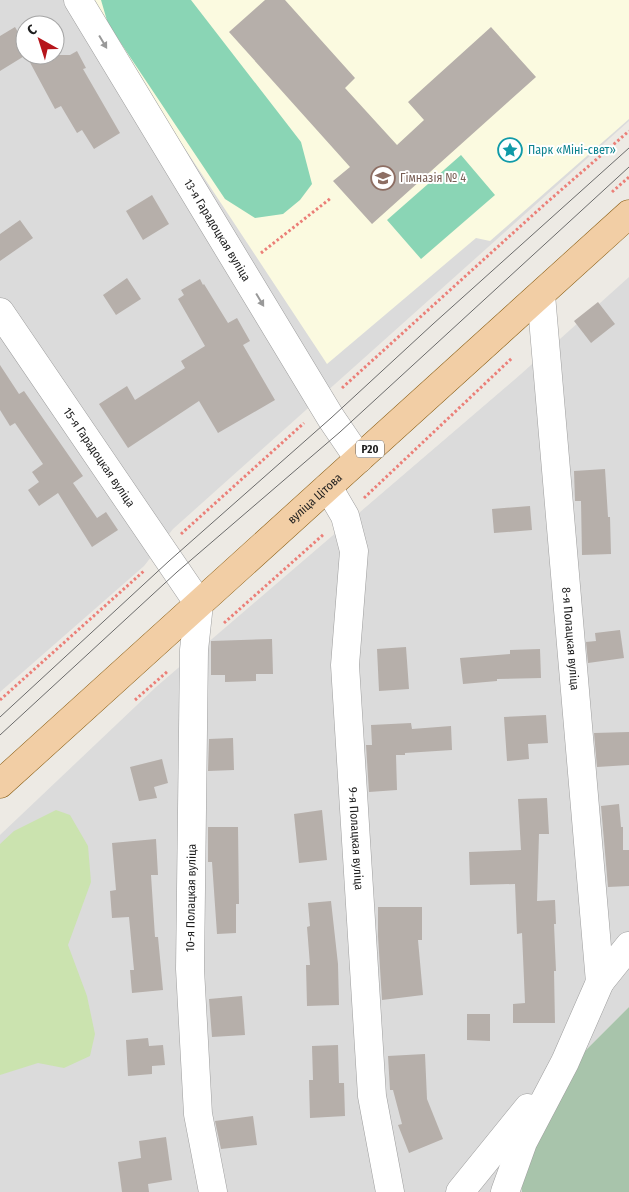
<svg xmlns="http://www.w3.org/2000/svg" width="629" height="1192" font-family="'Fira Sans Condensed',sans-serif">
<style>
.residential{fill:#dbdbdb;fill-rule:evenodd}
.education{fill:#fbfae0}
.grass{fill:#cbe3af}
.cemetery{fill:#a8c4ab}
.pitch{fill:#8ad5b5}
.building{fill:#b6afaa}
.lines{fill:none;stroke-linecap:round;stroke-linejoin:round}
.minor-casing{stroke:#9e9e9e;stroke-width:29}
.major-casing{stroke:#875b10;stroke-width:29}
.path{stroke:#eb7f78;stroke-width:3;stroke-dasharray:2.5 2.5;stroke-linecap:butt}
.minor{stroke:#fff;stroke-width:28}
.major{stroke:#f2cea5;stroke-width:28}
.tram{stroke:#6b6b6b;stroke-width:1}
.oneway{fill:#999}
.labels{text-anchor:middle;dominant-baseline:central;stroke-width:4;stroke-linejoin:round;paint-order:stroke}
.shield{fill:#fff;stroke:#616161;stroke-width:1}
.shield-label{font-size:11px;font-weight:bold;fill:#1d1d1d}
.culture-label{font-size:12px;fill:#0d838f;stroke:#fff;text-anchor:start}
.education-label{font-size:12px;fill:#785e54;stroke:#fff;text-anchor:start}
.street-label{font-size:12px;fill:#1d1d1d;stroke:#fff}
</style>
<rect width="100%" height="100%" fill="#edeae4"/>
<!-- residential -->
<path class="residential" d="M0,0H629V121L173,529L144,566L0,692ZM25,25H55V55H25Z
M629,277V1007L578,1058L520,1175L522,1192H0V835L156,687L521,374Z"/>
<!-- education -->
<path class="education" d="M87,0H629V119L490,241L476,238L327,364Z"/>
<!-- grass -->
<path class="grass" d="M56,810L70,815L88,846L91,882L68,945L87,996L95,1034L90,1056L64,1068L38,1063L0,1075V844L14,831Z"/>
<!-- cemetery -->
<path class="cemetery" d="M629,1007V1192H522L520,1175L578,1058Z"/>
<!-- pitch -->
<path class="pitch" d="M101,0H191L301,142L312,184L300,200L283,214L255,218L225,199L108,24Z
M461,155L495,195L421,259L387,220Z"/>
<!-- building -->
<path class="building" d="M265,0H285L355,78L345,88L397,145L424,120L408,102L491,27L536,77L372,224L333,181L350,167L229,32Z
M15,27L25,44V55H70L77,51L86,68L83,69L120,133L94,149L82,130L77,133L61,106L55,109L26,55L0,71V36Z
M152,195L169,224L143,240L126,211Z
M20,220L33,238L0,261V234Z
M127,278L141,299L116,315L103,295Z
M200,279L203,285L204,284L228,323L237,318L250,341L243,345L275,400L218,433L199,401L128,448L99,404L127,386L135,400L185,368L181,361L205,346L178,299L184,295L181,290Z
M598,302L615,324L591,343L574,321Z
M0,365L19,394L24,391L83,476L73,483L97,518L106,512L118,530L92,547L58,493L39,506L28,490L39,482L32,472L43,464L15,423L10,426L0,410Z
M605,469L608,517H610L611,554L582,555L581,501H575L574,471Z
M530,506L532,530L494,533L492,509Z
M620,630L624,658L588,663L586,642L596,641L595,633Z
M272,639L273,674H256V681L225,682V675H211V641Z
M406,647L409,689L379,691L377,649Z
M540,649L541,678L497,679V681L463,684L460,658L510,654V650Z
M546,715L548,743L528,744L529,759L507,761L504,717Z
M411,723L412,729L451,726L452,750L405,753V755H396L397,790L369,792L366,745H372L371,725Z
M629,732V765L597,767L594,733Z
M233,738L234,770L208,771L209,739Z
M162,759L168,783L154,787L157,798L139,801L130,767Z
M547,798L549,834H539L537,901L555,900L556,924H554L556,971H554L555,1023H513V1004L525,1003L522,933L517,934L515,884L470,885L469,852L521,850L518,799Z
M619,804L621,827H623V850H629V886L608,887L601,806Z
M322,810L327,860L299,863L294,814Z
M208,827H238L239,904H236V933L217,934L212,862H208Z
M156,839L158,875H151L155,937H158L163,990L132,993L130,970H134L129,917L112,918L110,891L116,890L112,843Z
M331,901L338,964L339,1005L307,1006L306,965H310L307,927L310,926L308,903Z
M378,907H422V940H418L423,995L382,1000L378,936Z
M242,996L245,1035L212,1037L209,999Z
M467,1014H490V1041L467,1040Z
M148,1038L149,1046L163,1045L165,1065L152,1066V1074L128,1076L126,1040Z
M338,1045L339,1083H344L345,1116L310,1118L309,1080H313L312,1046Z
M425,1054L427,1099L443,1139L409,1153L398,1125L402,1124L393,1090H390L388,1056Z
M253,1116L257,1145L221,1149L215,1121Z
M166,1137L172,1180L148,1184L149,1192H122L118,1162L141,1158L139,1141Z"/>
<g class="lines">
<!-- minor casing -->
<g class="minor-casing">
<g id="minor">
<path id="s1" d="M78,0L331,418L359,459"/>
<path id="s2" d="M541,295L600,982"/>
<path id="s3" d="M0,312L199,604L194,650L190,969L198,1114L213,1192"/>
<path id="s4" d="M328,487L345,516L354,551L345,665L372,1096L390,1192"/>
<path d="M460,1192L528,1108"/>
<path d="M505,1192L523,1142L565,1062L600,982L629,946"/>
</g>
</g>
<!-- major casing -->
<g class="major-casing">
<g id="major">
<path id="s5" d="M0,784L629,214"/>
</g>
</g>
<!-- path -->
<path class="path" d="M612,192L629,177
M261,253L331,198
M342,388L545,204L629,131
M364,498L512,358
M181,534L304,423
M224,623L324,534
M0,700L145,570
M135,700L168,671"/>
<!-- minor -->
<use href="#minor" class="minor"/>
<!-- major -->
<use href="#major" class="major"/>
<!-- tram -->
<path class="tram" d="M0,717L169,561L331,418L433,324L629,148
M0,735L177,572L340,432L629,167"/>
</g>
<!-- one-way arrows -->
<defs><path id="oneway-solid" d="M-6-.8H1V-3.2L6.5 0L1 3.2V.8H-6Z" transform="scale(1.25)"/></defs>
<g class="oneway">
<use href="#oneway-solid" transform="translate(103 42) rotate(59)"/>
<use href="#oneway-solid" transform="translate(260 300) rotate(59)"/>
</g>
<!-- icons -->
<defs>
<g id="sight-ring" transform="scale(1.25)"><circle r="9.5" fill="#fff" stroke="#0f9aa8" stroke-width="1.5"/><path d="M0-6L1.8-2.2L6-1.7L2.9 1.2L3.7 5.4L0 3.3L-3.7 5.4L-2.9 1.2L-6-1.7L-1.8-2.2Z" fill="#0f9aa8"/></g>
<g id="school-ring" transform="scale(1.25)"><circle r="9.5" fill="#fff" stroke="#8d6e63" stroke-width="1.5"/><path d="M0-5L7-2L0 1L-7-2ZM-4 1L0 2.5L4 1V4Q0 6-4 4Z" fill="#8d6e63"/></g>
</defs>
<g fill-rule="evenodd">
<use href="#sight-ring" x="510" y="150"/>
<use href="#school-ring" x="383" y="178"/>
</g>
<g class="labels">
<!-- shield labels -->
<rect class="shield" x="356" y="440.5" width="28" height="17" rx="4"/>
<g class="shield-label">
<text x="370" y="449">Р20</text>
</g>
<!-- culture labels -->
<g class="culture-label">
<text x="528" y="150">Парк «Міні-свет»</text>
</g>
<!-- education labels -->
<g class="education-label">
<text x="400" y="178">Гімназія № 4</text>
</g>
<!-- street labels -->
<g class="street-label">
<text stroke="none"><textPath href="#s1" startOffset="269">13-я Гарадоцкая вуліца</textPath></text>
<text stroke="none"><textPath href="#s3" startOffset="176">15-я Гарадоцкая вуліца</textPath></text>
<text stroke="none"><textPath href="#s5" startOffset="425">вуліца Цітова</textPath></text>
<text stroke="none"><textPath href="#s2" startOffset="345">8-я Полацкая вуліца</textPath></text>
<text stroke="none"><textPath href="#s4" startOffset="358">9-я Полацкая вуліца</textPath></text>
<text transform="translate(191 898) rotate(-89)">10-я Полацкая вуліца</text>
</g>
</g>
<!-- north arrow -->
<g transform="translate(40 40) rotate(321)"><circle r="24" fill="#ffffff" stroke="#a5a5a5"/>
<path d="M0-4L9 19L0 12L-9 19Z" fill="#b6151b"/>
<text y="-8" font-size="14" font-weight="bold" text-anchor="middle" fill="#1d1d1d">С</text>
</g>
</svg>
